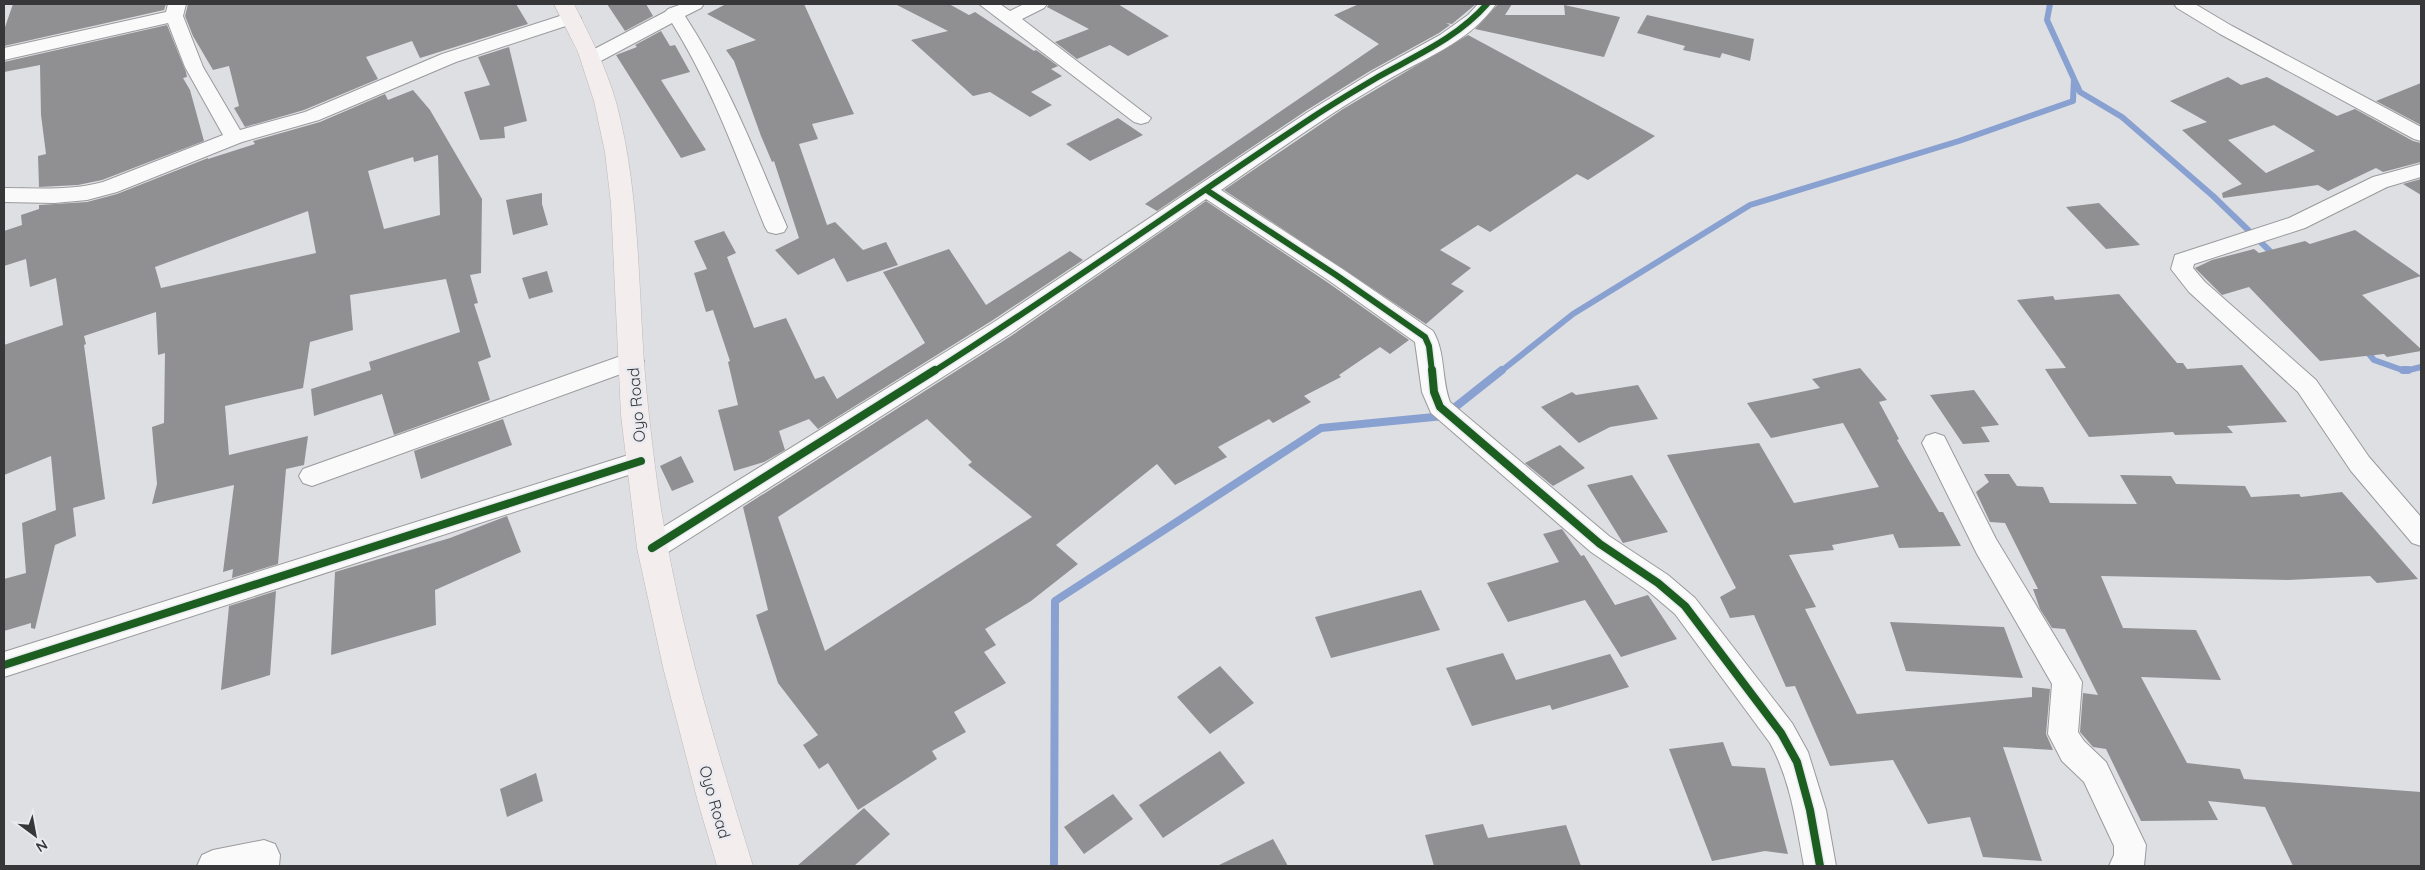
<svg xmlns="http://www.w3.org/2000/svg" width="2425" height="870" font-family="Quicksand,sans-serif">
<style>
.lines{fill:none;stroke-linecap:round;stroke-linejoin:round}
.stream-far1{stroke:#89a1d0;stroke-width:6}
.stream{stroke:#89a1d0;stroke-width:8}
.building{fill:#909092;fill-rule:evenodd}
.minor-casing{stroke:#9a9a9d;stroke-width:2}
.trunk-casing{stroke:#c1b9bb;stroke-width:1}
.minor{fill:#fafafb;fill-rule:evenodd}
.trunk{fill:#f4edee;fill-rule:evenodd}
.cycleway-far1-casing{stroke:#eaebf1;stroke-width:9}
.cycleway-casing{stroke:#eaebf1;stroke-width:11}
.cycleway-far1{stroke:#1b5e20;stroke-width:6}
.cycleway{stroke:#1b5e20;stroke-width:8}
.labels{text-anchor:middle;dominant-baseline:central;stroke-width:5;stroke-linejoin:round;paint-order:stroke}
.street-label{font-size:16px;fill:#373739;stroke:#eaebf1}
</style>
<rect width="100%" height="100%" fill="#dedfe3"/>
<g class="lines">
<!-- stream-far1 -->
<path class="stream-far1" d="M2075,81L2080,92L2122,117L2213,196L2276,257
M2364,348L2374,360L2405,371L2421,367
M1500,372L1573,314L1750,205L1959,141L2073,101L2074,79L2047,20L2050,4"/>
<!-- stream -->
<path class="stream" d="M2403,370H2408
M1054,866L1055,601L1321,428L1444,416L1502,370"/>
</g>
<!-- building -->
<path class="building" d="M13,4H166L164,10L4,46V30Z
M188,4H516L528,24L420,58L412,41L366,57L378,79L304,110L245,127L234,108L239,106L229,66L213,70L193,36L185,16Z
M607,4H646L653,16L625,31Z
M726,4H804L854,114L812,124L818,139L799,144L827,225L835,222L863,250L886,242L898,265L847,282L834,258L798,275L775,250L799,238L774,161L772,162L761,136L734,61L726,50L756,40L707,14Z
M895,4H949L969,15L975,12L1034,51L1036,50L1058,66L1051,69L1062,76L1031,92L1052,105L1030,117L990,92L973,96L911,40L948,31Z
M1049,4H1118L1169,36L1128,56L1110,45L1077,59L1055,42L1089,29L1047,7Z
M1359,4H1476L1452,24L1446,23L1450,25L1439,33L1370,71L1307,110L1157,211L1145,204L1379,44L1334,15Z
M1498,4H1512L1505,15H1565L1564,5L1620,17L1604,57L1475,29Z
M1647,15L1754,39L1750,61L1722,53L1720,58L1683,50L1685,46L1637,33Z
M167,25L186,72L187,77L183,78L190,90L204,141L102,180L78,185L39,187L38,156L46,154L41,115L40,65L4,72V62Z
M661,31L670,46L675,45L690,72L661,80L706,150L681,158L616,55L637,47L635,45Z
M1468,35L1655,136L1588,180L1577,174L1490,232L1478,225L1440,250L1471,268L1451,284L1464,291L1426,324L1224,190L1343,109Z
M509,47L527,121L504,127L505,138L480,140L464,92L490,85L478,57Z
M2228,77L2241,85L2267,77L2337,116L2355,109L2413,141L2421,143V162L2383,172L2376,168L2328,191L2318,185L2223,198L2222,193L2242,184L2182,130L2207,122L2170,101ZM2274,125L2315,151L2266,173L2228,140Z
M2421,83V125L2376,101Z
M413,90L430,110L482,199L481,273L470,275L478,303L474,304L491,357L478,362L490,400L394,435L382,394L314,416L311,389L371,370L369,362L460,332L446,279L350,295L353,330L310,342L303,388L225,406L229,455L308,436L304,465L286,469L278,564L232,578L233,569L223,572L234,485L152,504L157,484L152,427L164,423L165,353L158,355L156,312L84,336L86,344L84,345L105,499L73,508L76,536L55,545L35,629L31,628V623L4,631V579L26,573L22,523L56,510L51,456L4,475V345L63,325L56,278L30,287L26,259L4,266V231L22,225L21,215L39,209V205L87,202L117,194L208,158V159L255,144L253,141L320,122L385,94L388,100ZM438,155L440,215L384,229L368,171L413,157L414,162ZM308,211L316,253L161,288L155,267Z
M1118,118L1143,135L1090,161L1066,144Z
M2421,179V195L2403,184Z
M542,193V204L548,225L513,235L506,200Z
M1206,201L1327,282L1409,340L1390,354L1380,347L1339,375L1341,377L1304,396L1311,402L1273,423L1269,419L1218,447L1227,457L1175,485L1157,464L1056,545L1078,564L1031,601L985,629L996,645L984,652L1006,683L954,712L966,732L932,751L937,759L858,810L828,763L819,769L803,745L818,735L778,683L756,615L768,610L743,507L1011,336ZM927,419L972,462L968,465L1032,517L825,651L778,517Z
M2099,203L2140,245L2106,249L2066,207Z
M2355,230L2421,276L2362,295L2421,349V351L2387,357L2384,354L2320,361L2249,287L2222,295L2195,268L2212,260L2254,249L2259,253L2305,241L2310,244Z
M724,231L736,253L727,257L754,328L786,318L815,379L824,376L837,399L925,343L883,272L949,249L986,305L1070,251L1083,260L993,320L818,429L809,419L779,431L785,450L764,462L734,471L718,410L738,405L728,362L730,361L713,310L706,312L694,273L707,269L694,241Z
M547,271L553,292L529,299L522,278Z
M2119,294L2177,363H2183L2187,369L2242,365L2287,422L2227,426L2233,433L2175,435L2173,432L2089,437L2045,369L2066,368L2017,300L2053,296L2055,300Z
M1860,368L1887,400L1879,402L1899,439L1897,440L1939,512H1943L1961,546L1899,548L1893,534L1832,545L1834,550L1789,555L1816,607L1805,609L1857,714L2032,697V687L2050,689L2046,734L2053,750L2003,747L2042,861L1983,857L1970,817L1928,824L1893,760L1830,766L1795,686L1786,687L1754,615L1730,618L1720,597L1736,588L1667,455L1759,443L1794,503L1879,487L1843,423L1771,438L1747,403L1820,388L1812,379Z
M1638,385L1658,419L1610,427L1579,443L1541,407L1572,392L1576,395Z
M1974,390L1999,425L1981,427L1990,442L1963,444L1930,395Z
M503,419L512,445L421,479L414,451Z
M1560,445L1585,468L1553,486L1525,463Z
M681,456L694,482L672,491L660,466Z
M1984,474H2009L2017,486L2043,487L2050,503L2137,504L2120,475L2171,476L2176,484L2245,486L2251,497L2299,494L2301,497L2342,492L2418,579L2377,583L2370,576L2288,580L2101,576L2123,628L2196,630L2221,680L2141,677L2187,763L2240,769L2244,779L2421,792V866H2293L2265,807L2208,801L2218,820L2141,821L2106,749L2093,747L2080,732L2083,693L2098,695L2065,629L2052,628L2040,609L2033,589H2038L2005,523L1990,522L1976,492L1989,482Z
M1632,475L1668,532L1623,543L1587,485Z
M507,516L521,552L435,590L436,625L331,655L335,572L450,538Z
M1562,529L1581,556L1584,555L1615,605L1648,595L1677,639L1621,657L1585,600L1508,622L1487,583L1559,562L1543,534Z
M1421,590L1440,630L1331,658L1315,617Z
M276,591L270,675L221,690L229,606Z
M1890,622L2004,627L2023,678L1906,671Z
M1503,653L1516,680L1610,654L1629,687L1552,710L1550,705L1472,726L1446,668Z
M1220,666L1254,703L1210,734L1177,697Z
M1723,742L1732,766L1765,768L1788,854L1765,851L1712,861L1669,749Z
M1220,751L1245,783L1163,838L1139,805Z
M536,773L543,801L507,817L500,789Z
M1113,794L1133,819L1084,854L1064,827Z
M864,808L890,834L854,866H797Z
M1483,824L1488,838L1566,825L1581,866H1434L1425,835Z
M1273,839L1288,866H1217Z"/>
<g class="lines">
<!-- minor casing -->
<g class="minor-casing">
<path id="minor" d="M168,4H186L183,16L203,67L240,130L305,112L442,54L566,14H578L581,18L578,22L456,62L319,120L242,142L117,192L87,200L54,203L4,202V188C37,188 70,191 103,182L223,135L185,67L168,23L4,60V48L166,12Z
M682,4H704L701,8L685,16C728,82 756,155 787,227L784,232L776,234L768,232L765,227C737,158 712,87 672,23L597,63H583L581,59L583,55L665,12L668,9Z
M979,4H1000L1010,11L1024,4H1047L1044,8L1022,19L1151,118L1148,122L1141,124L1134,122Z
M1478,4H1496C1469,43 1422,59 1384,82C1327,115 1274,153 1221,190L1344,270L1433,331C1446,353 1441,379 1450,402L1609,536L1668,575L1695,598L1792,723L1808,752L1826,810L1836,866H1804C1796,823 1791,781 1770,743L1675,614L1648,591L1591,552L1431,413L1422,392L1415,342L1328,280L1206,199L1010,334L662,556L652,559L642,556L639,548L642,540L994,322L1308,112L1371,73L1440,35L1468,15Z
M2174,4H2195L2232,26L2421,127V141L2414,139L2220,34L2177,8Z
M2421,164V177L2387,187L2305,228L2194,264L2193,268L2205,282L2316,380L2369,457L2421,517V546L2412,543L2351,471L2298,392L2189,292L2171,269L2175,255L2289,218L2373,177Z
M632,352L640,355L644,361L640,367L312,486L303,483L299,476L303,469Z
M1935,433L1944,436L1996,539L2077,673L2082,682L2078,732L2084,741L2106,762L2146,845L2144,866H2109L2114,855V846L2084,782L2062,761L2048,734L2052,684L1977,554L1922,443L1926,436Z
M641,451L650,454L654,461L650,468L4,677V652Z
M264,840L275,844L280,855L279,866H197L202,855L213,850Z"/>
</g>
<!-- trunk casing -->
<g class="trunk-casing">
<path id="trunk" d="M554,4H574C590,36 606,67 616,102C639,187 638,276 644,363C647,403 652,443 657,482C675,613 714,740 753,866H717L698,802L663,667L637,548L621,415L611,204L605,152L594,101L578,52Z"/>
</g>
<!-- minor -->
<use href="#minor" class="minor"/>
<!-- trunk -->
<use href="#trunk" class="trunk"/>
<!-- cycleway-far1 casing -->
<g class="cycleway-far1-casing">
<path id="cycleway-far1" d="M1208,191L1336,275L1425,337L1429,346L1432,372
M933,372C1062,290 1186,201 1313,117C1334,103 1356,90 1378,77C1417,55 1457,38 1487,4"/>
</g>
<!-- cycleway casing -->
<g class="cycleway-casing">
<path id="cycleway" d="M1432,370L1434,392L1440,407L1600,544L1658,583L1685,606L1781,733L1797,762L1810,810L1820,866
M652,548L935,370
M4,665L641,461"/>
</g>
<!-- cycleway-far1 -->
<use href="#cycleway-far1" class="cycleway-far1"/>
<!-- cycleway -->
<use href="#cycleway" class="cycleway"/>
</g>
<g class="labels">
<!-- street labels -->
<g class="street-label">
<text transform="translate(636 405) rotate(-95)">Oyo Road</text>
<text transform="translate(715 802) rotate(74)">Oyo Road</text>
</g>
</g>
<!-- border -->
<rect width="2425" height="870" fill="none" stroke="#373739" stroke-width="10"/>
<!-- north arrow -->
<g transform="translate(35 835) rotate(148)" stroke="#eaebf1" stroke-width="4" paint-order="stroke">
<path d="M0-4L9 19L0 12L-9 19Z" fill="#373739"/>
<text y="-8" font-size="14" font-weight="bold" text-anchor="middle" fill="#373739">N</text>
</g>
</svg>
